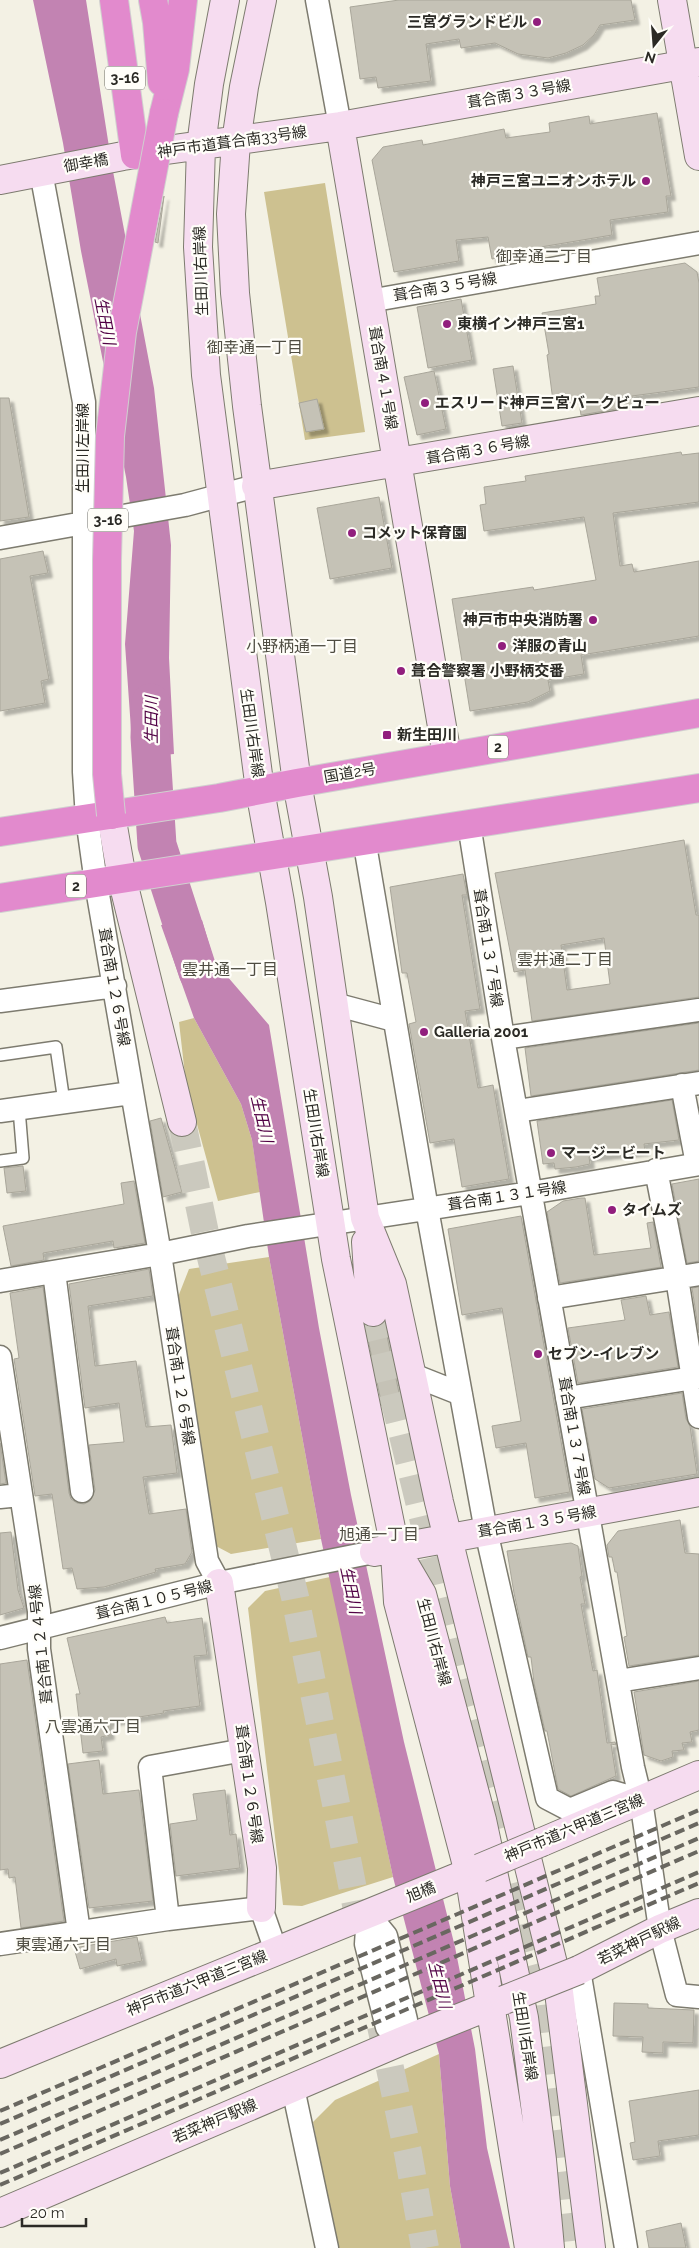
<svg xmlns="http://www.w3.org/2000/svg" width="699" height="2248" font-family="Raleway,'Noto Sans JP',sans-serif">
<style>
.green{fill:#cdc190}
.water{fill:#c283b2}
.lines{fill:none;stroke-linecap:round;stroke-linejoin:round}
.river{stroke:#c283b2;stroke-width:39}
.building{fill:#c5c2b6;stroke:#a9a69a;fill-rule:evenodd;filter:url(#shadow)}
.secondary-tunnel{stroke:#cbc9be;stroke-width:28;stroke-dasharray:28 14;stroke-linecap:butt}
.lane-casing{stroke:#7d7b6f;stroke-width:14}
.street-casing{stroke:#7d7b6f;stroke-width:25}
.secondary-casing{stroke:#7d7b6f;stroke-width:30}
.highway-casing{stroke:#d0d0cf;stroke-width:30}
.lane{stroke:#fff;stroke-width:11}
.street{stroke:#fff;stroke-width:22}
.secondary{stroke:#f6dcf0;stroke-width:28}
.highway{stroke:#e28acd;stroke-width:28}
.rail{stroke:#696760;stroke-width:4;stroke-dasharray:10 5;stroke-linecap:butt}
.secondary-bridge-casing{stroke:#7d7b6f;stroke-width:30;stroke-linecap:butt}
.highway-bridge-casing{stroke:#d0d0cf;stroke-width:30;stroke-linecap:butt}
.secondary-bridge{stroke:#f6dcf0;stroke-width:28}
.highway-bridge{stroke:#e28acd;stroke-width:28}
.poi-dot{fill:#911e7d;stroke:#fffef9;stroke-width:2}
.labels{text-anchor:middle;dominant-baseline:central;stroke-width:4.5;stroke-linejoin:round;paint-order:stroke}
.shield{fill:#fffef9;stroke:#6b6a65;stroke-width:1}
.shield-label{font-size:14px;font-weight:bold;fill:#2b2a25}
.poi-label{font-size:15px;font-weight:bold;fill:#2b2a25;stroke:#fffef9;text-anchor:start}
.street-label{font-size:15px;fill:#2b2a25;stroke:#fffef9}
.neighbourhood-label{font-size:16px;fill:#4f4d42;stroke:#fffef9}
.water-label{font-size:16px;font-style:italic;fill:#510245;stroke:#fffef9}
</style>
<defs>
<filter id="shadow"><feDropShadow dx="4.5" dy="4.5" stdDeviation="1" flood-color="#0004"/></filter>
</defs>
<rect width="100%" height="100%" fill="#f3f1e4"/>
<!-- green -->
<path class="green" d="M325,183L365,432L305,440L264,192Z
M194,1018L241,1104L252,1140L260,1192L218,1201L186,1084L179,1022Z
M269,1257L321,1539L231,1554L214,1545L178,1297L189,1269Z
M330,1577L393,1877L302,1906L283,1905L248,1608L265,1591Z
M439,2054L450,2186L461,2248H337L313,2122L335,2100Z"/>
<!-- water -->
<path class="water" d="M33,0H86L112,166L154,388L171,545L169,658L174,754L133,758L125,644L134,531L126,477L81,251L63,143Z
M202,920L214,961L269,1025L319,1328L351,1495L404,1742L455,1947L475,2049L487,2148L510,2248H461L450,2186L439,2054L393,1877L321,1539L269,1257L252,1140L241,1104L194,1018L161,925Z"/>
<g class="lines">
<!-- river -->
<path class="river" d="M151,703L150,737L157,845L198,972"/>
</g>
<!-- building -->
<path class="building" d="M399,0H631L635,20L600,25L594,35L583,45L566,53L548,58L518,54L495,43L461,48L459,39L426,44L431,81L378,88L376,77L360,79L350,7Z
M657,113L671,196H666L668,212L610,220L612,235L517,251L518,254L492,259L488,237L456,240L459,261L394,272L372,160L383,147L422,140L423,145L504,129L506,138L550,132L549,123L589,116L590,124Z
M164,196L158,243L155,242Z
M685,263L697,272L699,283V387L632,396L633,406L581,415L578,397L553,401L547,355L549,354L542,313L596,304L595,296H600L597,278Z
M461,299L472,360L428,368L417,307Z
M513,366L522,423L502,426L493,369Z
M434,371L446,429L417,435L404,377Z
M0,398H9L29,517L0,521Z
M317,399L324,429L306,432L299,403Z
M681,452L682,455L699,453V502L613,513L620,566L632,564L634,572L699,561V636L581,655L584,674L548,680L550,691L528,702L470,711L452,599L533,587L534,590L596,580L584,517L484,531L480,505L486,504L484,487L526,481L525,476Z
M379,497L392,568L330,579L317,508Z
M43,551L48,573L30,576L49,679L41,681L45,703L0,711V559Z
M684,840L696,915H699V997L532,1021L525,970L514,972L495,873ZM604,938L610,984L567,990L561,945Z
M463,874L467,895H462L480,1009L465,1011L478,1088L493,1085L509,1179L462,1187L454,1139L430,1143L409,1024L416,1022L407,973H402L390,887Z
M699,1023V1070L531,1096L525,1048Z
M672,1100L679,1140L644,1144L645,1151L589,1157L590,1164L576,1167L555,1169L554,1163L543,1164L537,1121Z
M161,1118L182,1192L163,1197L150,1121Z
M23,1166L26,1191L7,1193L4,1168Z
M699,1179V1261L687,1263L672,1184Z
M134,1181L145,1243L114,1248L113,1241L43,1253L44,1260L11,1266L3,1226L124,1204L121,1183Z
M581,1198H585L594,1255L651,1248L647,1223L653,1222L661,1267L560,1283L547,1212L563,1201Z
M521,1216L570,1492L535,1498L526,1443L496,1448L492,1426L521,1421L502,1308L462,1315L448,1229Z
M149,1269L153,1296L88,1306L95,1366L136,1361L146,1427L171,1425L177,1473L143,1477L149,1514L186,1509L192,1552L185,1564L155,1569L156,1572L104,1587L77,1589L72,1568L63,1569L52,1494L35,1496L14,1359L19,1358L10,1293L43,1287L69,1493L71,1499L77,1503L84,1504L90,1501L95,1490L89,1445L124,1442L119,1403L85,1408L69,1284Z
M699,1287V1333L692,1288Z
M646,1296L650,1315L669,1312L678,1367L578,1383L568,1328L625,1320L621,1300Z
M384,1322L401,1402L382,1406L365,1325L376,1327Z
M682,1393L686,1419L690,1426L697,1474L609,1488L595,1479L582,1409Z
M0,1443L6,1483L0,1484Z
M680,1520L685,1553L699,1554V1655L629,1666L624,1637L627,1636L617,1572H615L612,1557H609L607,1545L618,1531Z
M11,1532L18,1590L24,1608L0,1615V1533Z
M571,1543L578,1546L582,1576L580,1577L585,1604H581L593,1671L597,1670L607,1743L615,1742L616,1745L611,1744L616,1776L571,1796L558,1789L547,1731H545L534,1683L531,1657H528L514,1593L507,1551Z
M165,1617L167,1623L202,1618L207,1655L194,1656L200,1706L163,1711L164,1713L108,1722L110,1735L101,1737L103,1751L83,1753L76,1694H80L67,1638Z
M27,1660L64,1921L21,1928L15,1877L9,1878L8,1869L0,1870V1664Z
M699,1681V1730L690,1732L692,1742L682,1743L684,1750L672,1751L673,1757L661,1761L644,1755L634,1692Z
M99,1760L103,1794L139,1790L153,1901L89,1908L68,1764Z
M225,1790L230,1835L236,1834L240,1868L176,1876L170,1824L197,1820L193,1794Z
M137,1937L142,1961L117,1966L116,1959L80,1969L74,1948Z
M614,2003L648,2004V2008L694,2010L693,2043L663,2042V2053L642,2052L643,2037L613,2036Z
M699,2090V2135L658,2141L660,2156L633,2160L630,2143L635,2142L629,2101Z
M681,2223L686,2248H649L646,2231Z"/>
<g class="lines">
<!-- secondary-tunnel -->
<path class="secondary-tunnel" d="M182,1122L205,1233L295,1597L363,1940
M373,1312L465,1690L542,1972L573,2248
M381,2026L408,2153L425,2248"/>
<!-- lane casing -->
<g class="lane-casing">
<path id="lane" d="M0,1055L56,1047L64,1102
M0,1161L23,1158L19,1109"/>
</g>
<!-- street casing -->
<g class="street-casing">
<path id="street" d="M317,0L340,126
M41,172L84,402V772L87,818L96,883L160,1254L207,1561L219,1583
M369,301L699,243
M0,538L185,505L256,486
M469,824L503,1038L633,1767L641,1800L660,1929L677,1995L699,1997
M364,839L427,1209L486,1531L547,1798L570,1810L613,1792L641,1800
M0,1001L115,986
M334,1004L394,1020
M503,1038L699,1010
M682,1085L697,1164
M0,1111L131,1093
M517,1111L699,1083
M656,1170L677,1278L699,1417
M54,1272L82,1491
M0,1281L160,1254L248,1236L530,1193L699,1164
M549,1298L699,1274
M0,1357L39,1611V1649L79,1932
M413,1375L461,1394
M567,1398L699,1377
M0,1497L20,1495
M0,1638L219,1583L374,1552
M618,1681L699,1668
M368,1914L386,1936L406,2020L402,2041L387,2027L366,1944Z
M168,1919L150,1767L244,1750
M0,1944L168,1919L261,1908L276,1951
M579,1970L626,2248
M293,2088L327,2248"/>
</g>
<!-- secondary casing -->
<g class="secondary-casing">
<path id="secondary" d="M225,0L209,84L201,146L198,247L206,375L260,790L280,902L336,1259L395,1548L422,1594L482,1820L524,2018L542,2160L550,2248
M262,0L244,87L236,142L231,214L235,293L247,406L297,783L318,897L365,1218L392,1284L439,1502L558,1984L591,2248
M672,0L699,156
M340,126L447,756
M0,180L123,156L340,126L699,62
M256,486L699,411
M111,815L122,878L182,1122
M366,1242L369,1288L373,1312
M374,1552L699,1492
M395,1553L398,1602L469,1873L529,2248
M219,1583L262,1868L261,1908
M542,1842L699,1775
M579,1970L660,1929L699,1913
M0,2064L480,1868
M0,2213L402,2041L504,2000"/>
</g>
<!-- highway casing -->
<g class="highway-casing">
<path id="highway" d="M114,0L135,155
M153,0L157,22L162,82
M164,113L175,69L183,0
M0,832L219,798L297,783L699,713
M0,898L699,788"/>
</g>
<!-- lane -->
<use href="#lane" class="lane"/>
<!-- street -->
<use href="#street" class="street"/>
<!-- secondary -->
<use href="#secondary" class="secondary"/>
<!-- highway -->
<use href="#highway" class="highway"/>
<!-- rail -->
<path class="rail" d="M0,2111L699,1810
M0,2124L699,1823
M0,2140L699,1838
M0,2154L699,1851
M0,2173L699,1872
M0,2185L699,1883"/>
<!-- secondary-bridge casing -->
<g class="secondary-bridge-casing">
<path id="secondary-bridge" d="M480,1868L542,1842
M504,2000L579,1970"/>
</g>
<!-- highway-bridge casing -->
<g class="highway-bridge-casing">
<path id="highway-bridge" d="M111,815L107,774V560L110,436L122,332L164,113"/>
</g>
<!-- secondary-bridge -->
<use href="#secondary-bridge" class="secondary-bridge"/>
<!-- highway-bridge -->
<use href="#highway-bridge" class="highway-bridge"/>
</g>
<!-- markers -->
<g class="poi-dot">
<circle cx="537" cy="22" r="5"/>
<circle cx="646" cy="181" r="5"/>
<circle cx="447" cy="324" r="5"/>
<circle cx="425" cy="403" r="5"/>
<circle cx="352" cy="533" r="5"/>
<circle cx="593" cy="620" r="5"/>
<circle cx="502" cy="646" r="5"/>
<circle cx="401" cy="671" r="5"/>
<rect x="382" y="730" width="10" height="10" rx="2.5"/>
<circle cx="424" cy="1032" r="5"/>
<circle cx="551" cy="1153" r="5"/>
<circle cx="612" cy="1210" r="5"/>
<circle cx="538" cy="1354" r="5"/>
</g>
<g class="labels">
<!-- shield labels -->
<g class="shield">
<rect x="105" y="66.5" width="40" height="23" rx="4"/>
<rect x="88" y="508.5" width="40" height="23" rx="4"/>
<rect x="488" y="735.5" width="20" height="23" rx="4"/>
<rect x="66" y="874.5" width="20" height="23" rx="4"/>
</g>
<g class="shield-label">
<text x="125" y="78">3-16</text>
<text x="108" y="520">3-16</text>
<text x="498" y="747">2</text>
<text x="76" y="886">2</text>
</g>
<!-- poi labels -->
<g class="poi-label">
<text x="527" y="22" text-anchor="end">三宮グランドビル</text>
<text x="636" y="181" text-anchor="end">神戸三宮ユニオンホテル</text>
<text x="457" y="324">東横イン神戸三宮1</text>
<text x="435" y="403">エスリード神戸三宮バークビュー</text>
<text x="362" y="533">コメット保育園</text>
<text x="583" y="620" text-anchor="end">神戸市中央消防署</text>
<text x="512" y="646">洋服の青山</text>
<text x="411" y="671">葺合警察署 小野柄交番</text>
<text x="397" y="735">新生田川</text>
<text x="434" y="1032">Galleria 2001</text>
<text x="561" y="1153">マージービート</text>
<text x="622" y="1210">タイムズ</text>
<text x="548" y="1354">セブン-イレブン</text>
</g>
<!-- street labels -->
<g class="street-label">
<text transform="translate(519 94) rotate(-10)">葺合南３３号線</text>
<text transform="translate(232 142) rotate(-8)">神戸市道葺合南33号線</text>
<text transform="translate(86 163) rotate(-10)">御幸橋</text>
<text transform="translate(201 271) rotate(-92)">生田川右岸線</text>
<text transform="translate(445 287) rotate(-10)">葺合南３５号線</text>
<text transform="translate(383 378) rotate(80)">葺合南４１号線</text>
<text transform="translate(83 448) rotate(-90)">生田川左岸線</text>
<text transform="translate(478 450) rotate(-10)">葺合南３６号線</text>
<text transform="translate(252 733) rotate(82)">生田川右岸線</text>
<text transform="translate(350 773) rotate(-10)">国道2号</text>
<text transform="translate(488 948) rotate(81)">葺合南１３７号線</text>
<text transform="translate(114 987) rotate(80)">葺合南１２６号線</text>
<text transform="translate(316 1133) rotate(81)">生田川右岸線</text>
<text transform="translate(507 1196) rotate(-9)">葺合南１３１号線</text>
<text transform="translate(180 1386) rotate(81)">葺合南１２６号線</text>
<text transform="translate(574 1436) rotate(80)">葺合南１３７号線</text>
<text transform="translate(537 1522) rotate(-10)">葺合南１３５号線</text>
<text transform="translate(154 1600) rotate(-14)">葺合南１０５号線</text>
<text transform="translate(434 1642) rotate(75)">生田川右岸線</text>
<text transform="translate(41 1644) rotate(-96)">葺合南１２４号線</text>
<text transform="translate(249 1784) rotate(82)">葺合南１２６号線</text>
<text transform="translate(574 1828) rotate(-23)">神戸市道六甲道三宮線</text>
<text transform="translate(421 1892) rotate(-22)">旭橋</text>
<text transform="translate(639 1941) rotate(-26)">若菜神戸駅線</text>
<text transform="translate(197 1983) rotate(-22)">神戸市道六甲道三宮線</text>
<text transform="translate(525 2036) rotate(81)">生田川右岸線</text>
<text transform="translate(215 2121) rotate(-23)">若菜神戸駅線</text>
</g>
<!-- neighbourhood labels -->
<g class="neighbourhood-label">
<text x="544" y="256">御幸通二丁目</text>
<text x="255" y="347">御幸通一丁目</text>
<text x="302" y="646">小野柄通一丁目</text>
<text x="565" y="959">雲井通二丁目</text>
<text x="230" y="969">雲井通一丁目</text>
<text x="379" y="1534">旭通一丁目</text>
<text x="93" y="1726">八雲通六丁目</text>
<text x="63" y="1944">東雲通六丁目</text>
</g>
<!-- water labels -->
<g class="water-label">
<text transform="translate(105 321) rotate(79)">生田川</text>
<text transform="translate(151 720) rotate(-90)">生田川</text>
<text transform="translate(262 1119) rotate(77)">生田川</text>
<text transform="translate(351 1590) rotate(78)">生田川</text>
<text transform="translate(440 1985) rotate(76)">生田川</text>
</g>
</g>
<!-- north arrow -->
<g transform="translate(654 45) rotate(197)" stroke="#fffef9" stroke-width="4" paint-order="stroke">
<path d="M0-4L9 19L0 12L-9 19Z" fill="#2b2a25"/>
<text y="-8" font-size="14" font-weight="bold" text-anchor="middle" fill="#2b2a25">N</text>
</g>
<!-- scale -->
<path d="M22 2218v8h64v-8" fill="none" stroke="#2b2a25" stroke-width="2.5"/>
<text x="30" y="2218" font-size="15" fill="#2b2a25" stroke="#fffef9" stroke-width="4" paint-order="stroke">20 m</text>
</svg>
